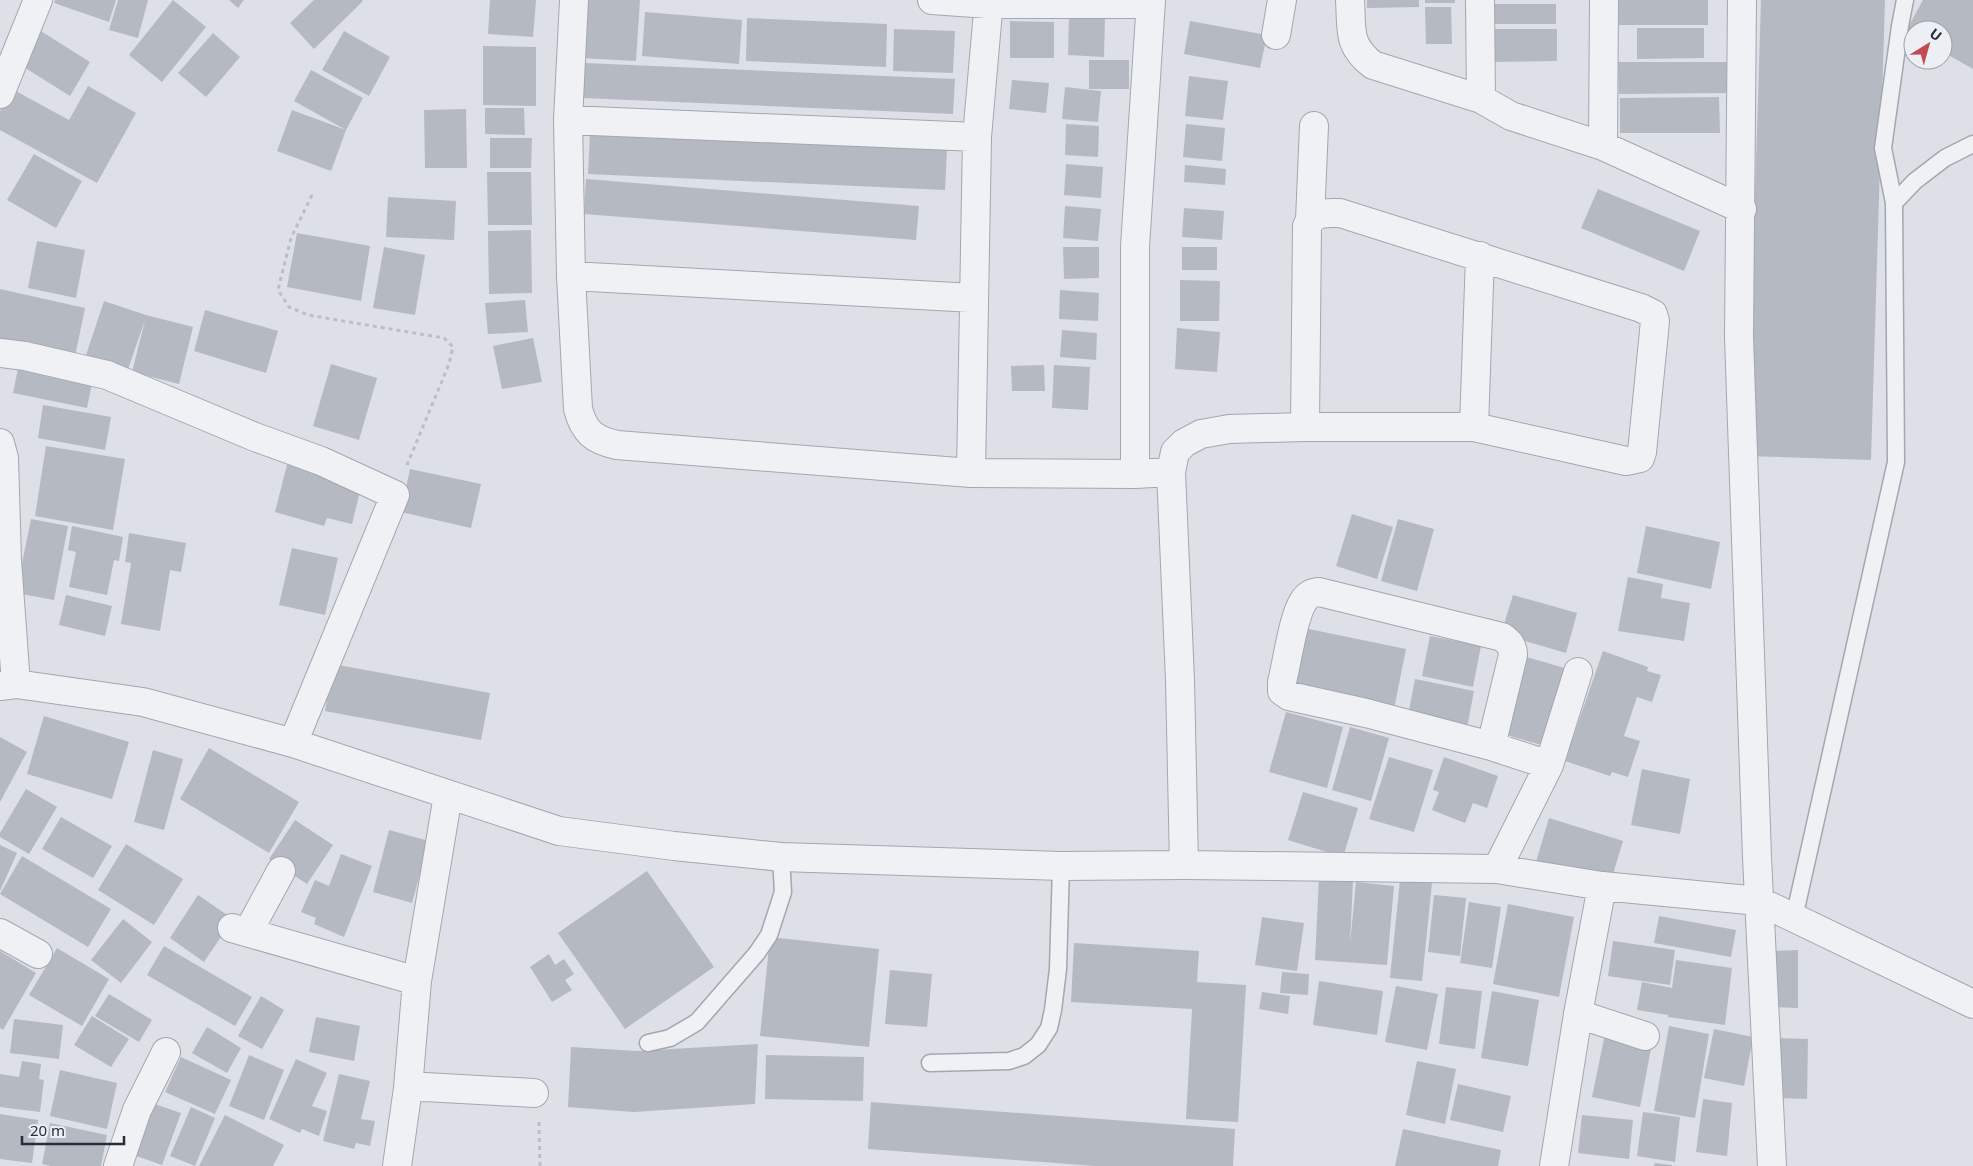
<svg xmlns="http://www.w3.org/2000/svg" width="1973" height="1166" font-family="'Noto Sans',sans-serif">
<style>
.building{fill:#b5b9c2}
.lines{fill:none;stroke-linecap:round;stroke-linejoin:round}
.service-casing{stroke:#a3a7af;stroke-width:19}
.minor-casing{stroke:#a3a7af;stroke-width:30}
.path{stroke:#bbbec4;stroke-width:3;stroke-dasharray:4 4;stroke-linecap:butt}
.service{stroke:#eff1f4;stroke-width:16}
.minor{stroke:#eff1f4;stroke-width:28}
</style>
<rect width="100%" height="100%" fill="#dde0e6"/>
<!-- building -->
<path class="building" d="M55,0H116L109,22L54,3Z
M118,0H148L138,38L109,30Z
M173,0L206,27L162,82L129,55Z
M229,0H244L238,8Z
M314,0H362L363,1L314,49L290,23Z
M490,0H536L533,37L488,34Z
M584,0H640L636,61L580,58Z
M1367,0H1419V7L1367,8Z
M1425,0H1455V3H1425Z
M1619,0H1708V25H1619Z
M1761,0H1885L1871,460L1747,456Z
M1923,0H1973V69L1943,52V30H1913V35L1906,31Z
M1485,4H1556V24H1485Z
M1425,7H1451L1452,44H1426Z
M645,12L742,20L739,64L642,56Z
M1069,14L1105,16L1104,57L1068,55Z
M747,18L887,24L886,67L746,61Z
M1010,21L1054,22V58H1010Z
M1190,21L1267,35L1260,68L1184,54Z
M1637,28H1704V58L1637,59Z
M894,29L955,31L953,73L893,71Z
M1485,29H1557V61L1486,62Z
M39,30L90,62L70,96L19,64Z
M344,31L390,57L369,96L322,70Z
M213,33L240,57L206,97L178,73Z
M483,46L536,47V106L483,105Z
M1089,60H1129V89H1089Z
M1618,62H1727L1728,93L1619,94Z
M585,63L955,79L953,114L583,98Z
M311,70L363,98L346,130L294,101Z
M1189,76L1228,81L1223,120L1185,116Z
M1012,80L1049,83L1046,113L1009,109Z
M88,86L136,113L97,183L0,130V111L12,89L69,120Z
M1065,87L1101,91L1098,122L1062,119Z
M1719,97L1720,133H1620V98Z
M485,108H524L525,135L485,134Z
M466,109L467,168H425L424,110Z
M292,110L346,130L331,171L277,151Z
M1066,124L1099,126L1098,157L1065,155Z
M1186,124L1225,128L1222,161L1183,157Z
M590,133L947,149L945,190L588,174Z
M490,138H532L531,168H490Z
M34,154L82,181L56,228L7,200Z
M1066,164L1103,167L1101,198L1064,195Z
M1185,165L1226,169L1225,185L1184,182Z
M487,172H531L532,225H488Z
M586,179L919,206L916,240L584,214Z
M1598,189L1700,231L1684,271L1581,228Z
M388,197L456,201L454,240L386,237Z
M1065,206L1101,209L1098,241L1063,238Z
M1184,208L1224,211L1222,240L1182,237Z
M531,230L532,293L489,294L488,231Z
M297,233L370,246L361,301L287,287Z
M37,241L85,250L76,298L28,288Z
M384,247L425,255L415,315L373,308Z
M1063,247H1099V278L1064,279Z
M1182,247H1217V270H1182Z
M1180,280L1220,281L1219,321H1180Z
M0,289L85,308L74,361L0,346Z
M1060,290L1099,293L1098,321L1059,319Z
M525,300L528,332L488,334L485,303Z
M104,301L146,315L193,327L179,384L132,372L145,320L126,375L84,361Z
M205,310L278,331L266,373L194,351Z
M1177,328L1220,332L1217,372L1175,369Z
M1062,330L1097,333L1096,360L1060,357Z
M533,338L542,382L502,389L493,346Z
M20,359L94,374L87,408L13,393Z
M331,364L377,378L359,440L313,426Z
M1044,365L1045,391H1012L1011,366Z
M1054,365L1090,367L1088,410L1052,408Z
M43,405L111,417L105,450L38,438Z
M46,446L125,459L113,530L35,516Z
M289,457L361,487L352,524L327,518L324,526L275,512Z
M410,469L481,484L471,528L401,512Z
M1352,514L1393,527L1377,579L1336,566Z
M31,519L68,526L54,600L16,593Z
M1398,519L1434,529L1417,591L1381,581Z
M72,526L123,537L119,561L114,560L107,595L69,587L76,552L68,550Z
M1646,526L1720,542L1711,589L1637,573Z
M129,533L186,543L181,572L170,570L160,631L121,624L131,563L125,562Z
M292,548L338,558L325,615L279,605Z
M1628,577L1663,584L1661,598L1690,603L1684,641L1618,631Z
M66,595L112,606L105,636L59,625Z
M1513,595L1577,613L1566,653L1501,634Z
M1304,628L1406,649L1393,714L1291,693Z
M1430,636L1481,646L1473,687L1422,676Z
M1603,651L1648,667L1647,671L1661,675L1652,702L1637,697L1624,736L1640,741L1628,777L1612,772L1610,776L1565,761Z
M1523,656L1568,669L1545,746L1500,733Z
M333,664L490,693L481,740L325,711Z
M1415,679L1474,691L1466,733L1407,721Z
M1286,712L1343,727L1327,788L1269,772Z
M44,716L129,742L112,799L27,774Z
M1350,727L1389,738L1371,801L1332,790Z
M0,737L27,752L0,802Z
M209,748L299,802L269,853L180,799Z
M153,750L183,759L164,830L134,822Z
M1389,757L1433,770L1414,832L1369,819Z
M1444,757L1498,776L1487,808L1473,803L1465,823L1432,810L1439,792L1433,790Z
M1642,769L1690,779L1680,834L1631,825Z
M26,789L57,807L29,854L0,837V833Z
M1303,792L1358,808L1343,857L1288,840Z
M61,817L112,846L93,878L42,849Z
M1549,818L1623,841L1610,884L1536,862Z
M295,820L333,845L307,884L269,859Z
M389,830L429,841L412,903L373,892Z
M126,844L183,879L154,925L98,890Z
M0,845L17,853L0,891Z
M341,854L372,866L344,937L314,924L316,918L301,912L315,880L329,886Z
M22,856L111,909L88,947L0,894Z
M647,871L714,967L625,1029L558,933Z
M1319,877L1353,879L1350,944L1356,882L1394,886L1387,965L1315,960Z
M1400,880L1432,883L1422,981L1390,978Z
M198,895L233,919L204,962L170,938Z
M1434,895L1466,898L1460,956L1428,952Z
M1469,902L1501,907L1492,968L1460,963Z
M1508,904L1574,917L1559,997L1493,984Z
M1659,916L1736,930L1731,957L1654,943Z
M1262,917L1304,923L1297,971L1255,965Z
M123,919L152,942L121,983L91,960Z
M770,937L879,949L869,1047L760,1036Z
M1613,941L1675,950L1670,985L1608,976Z
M1074,943L1199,951L1197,982L1246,985L1238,1122L1186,1119L1192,1009L1071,1002Z
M164,946L252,997L235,1026L147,975Z
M57,948L109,979L82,1026L29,995Z
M1798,950V1008L1772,1007L1771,951Z
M0,951L36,973L3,1030L0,1028Z
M549,954L555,965L564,959L574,974L565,980L572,990L552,1002L530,967Z
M1676,960L1732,968L1725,1025L1668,1017V1015L1637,1010L1642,982L1672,988Z
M890,970L932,974L927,1027L885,1024Z
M1282,972L1309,974L1308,995L1280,993Z
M1319,981L1383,991L1377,1035L1313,1025Z
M1396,986L1438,994L1427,1050L1385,1042Z
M1446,987L1482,991L1475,1049L1439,1044Z
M1492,991L1539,1000L1528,1066L1481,1058Z
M1262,992L1290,996L1288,1014L1259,1009Z
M109,994L152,1020L139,1042L95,1016Z
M261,996L284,1010L262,1049L238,1036Z
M92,1016L129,1039L111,1067L74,1045Z
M316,1017L360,1026L354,1061L309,1052Z
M14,1019L63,1025L59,1059L10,1053Z
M1669,1026L1709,1034L1695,1118L1654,1111Z
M207,1027L241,1048L227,1073L192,1053Z
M1714,1029L1753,1037L1744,1086L1704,1078Z
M1605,1034L1652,1043L1640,1107L1592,1097Z
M1777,1038L1808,1039L1807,1099L1777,1098Z
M758,1044L755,1104L634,1112L568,1107L571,1047L637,1051Z
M249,1055L284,1070L264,1120L229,1106Z
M766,1055L864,1057L863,1101L765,1099Z
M181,1057L231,1080L215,1114L165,1092Z
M296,1059L327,1073L312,1106L327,1111L319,1136L302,1129L300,1133L269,1119Z
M22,1061L41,1064L39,1079L44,1080L40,1112L0,1107V1074L19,1077Z
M1417,1061L1456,1069L1445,1124L1406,1115Z
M60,1070L117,1083L107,1129L50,1116Z
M339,1074L370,1081L361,1119L375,1121L370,1146L356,1143L354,1149L323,1141Z
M1458,1084L1511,1096L1503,1132L1450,1120Z
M1703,1099L1732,1103L1727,1156L1696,1152Z
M143,1100L181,1113L162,1165L125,1152Z
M871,1102L1235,1129L1233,1166H1095L868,1149Z
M191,1107L215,1118L195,1166L170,1156Z
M1643,1112L1680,1117L1675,1162L1637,1156Z
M0,1114L38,1120L32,1163L0,1159Z
M225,1115L284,1145L273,1166H199Z
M1582,1115L1633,1120L1629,1159L1578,1153Z
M50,1123L107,1135L101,1166H51L42,1164Z
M1403,1129L1501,1150L1498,1166H1395Z
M1655,1163L1672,1165V1166H1654Z"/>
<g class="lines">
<!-- service casing -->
<g class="service-casing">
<path id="service" d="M1894,203L1883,148L1900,26L1905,0
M1794,918L1896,462L1894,203L1915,181L1945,158L1973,144
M648,1043L670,1038L697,1022L757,953L769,935L783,892L781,857
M930,1063L1009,1061L1024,1056L1038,1045L1049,1028L1053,1010L1058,969L1061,866"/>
</g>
<!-- minor casing -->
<g class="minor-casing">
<path id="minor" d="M574,0L568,120L571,276L578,409C584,432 594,440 617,445L971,473
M932,0L988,4H1151
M989,0L977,137L971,473L1135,474L1171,472L1175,452L1184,443L1201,434L1229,429L1305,427H1474L1626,461L1640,458L1642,452L1655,321L1653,314L1641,308L1340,213C1326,213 1314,211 1307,226L1305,427
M1350,0C1352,30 1347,45 1373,65L1481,99
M1480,0L1481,99L1511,116L1603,146L1604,0
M1742,0L1739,337L1757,857L1772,1166
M1276,35L1282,0
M0,94L38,0
M568,120L977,137
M1603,146L1742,209
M1310,220L1314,126
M571,276L974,298
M0,353L25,356L107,375L255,437L321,461L395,495L293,743
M1474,427L1480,256
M0,443L4,458L7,560L16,684
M1171,472L1180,680L1184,865
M1135,474V247L1151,0
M0,686L16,684L143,702L293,743L559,831L674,846L781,857L1061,866L1184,865L1497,869L1602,886L1759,901L1973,1004
M1491,746L1513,655C1513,646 1509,642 1502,637L1319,592C1311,593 1307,595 1303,602C1293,617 1287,663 1282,682V691L1289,696L1366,713L1491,746L1549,765
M448,795L417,981L408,1088L425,1087L534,1093
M1497,869L1549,765L1578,672
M232,928L417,981
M248,932L281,871
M0,933L38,954
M1578,1014L1645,1036
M118,1166L137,1110L166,1052
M397,1166L408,1088
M1554,1166L1578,1014L1602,886"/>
</g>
<!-- path -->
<path class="path" d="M312,195L291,238L278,290L289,307L308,315L444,338L453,347L449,364L407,465
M539,1122L540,1166"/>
<!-- service -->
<use href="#service" class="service"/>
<!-- minor -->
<use href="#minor" class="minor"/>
</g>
<!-- north arrow -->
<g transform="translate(1928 45) rotate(37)"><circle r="24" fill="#eceff3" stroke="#9ea1a9"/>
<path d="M0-4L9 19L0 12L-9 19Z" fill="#c24b53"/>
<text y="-8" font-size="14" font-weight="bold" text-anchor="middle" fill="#282d3b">U</text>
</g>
<!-- scale -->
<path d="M22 1136v8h102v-8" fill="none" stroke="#282d3b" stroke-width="2.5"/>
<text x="30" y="1136" font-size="15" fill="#282d3b" stroke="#eceff3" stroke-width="4" paint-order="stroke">20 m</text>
</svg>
